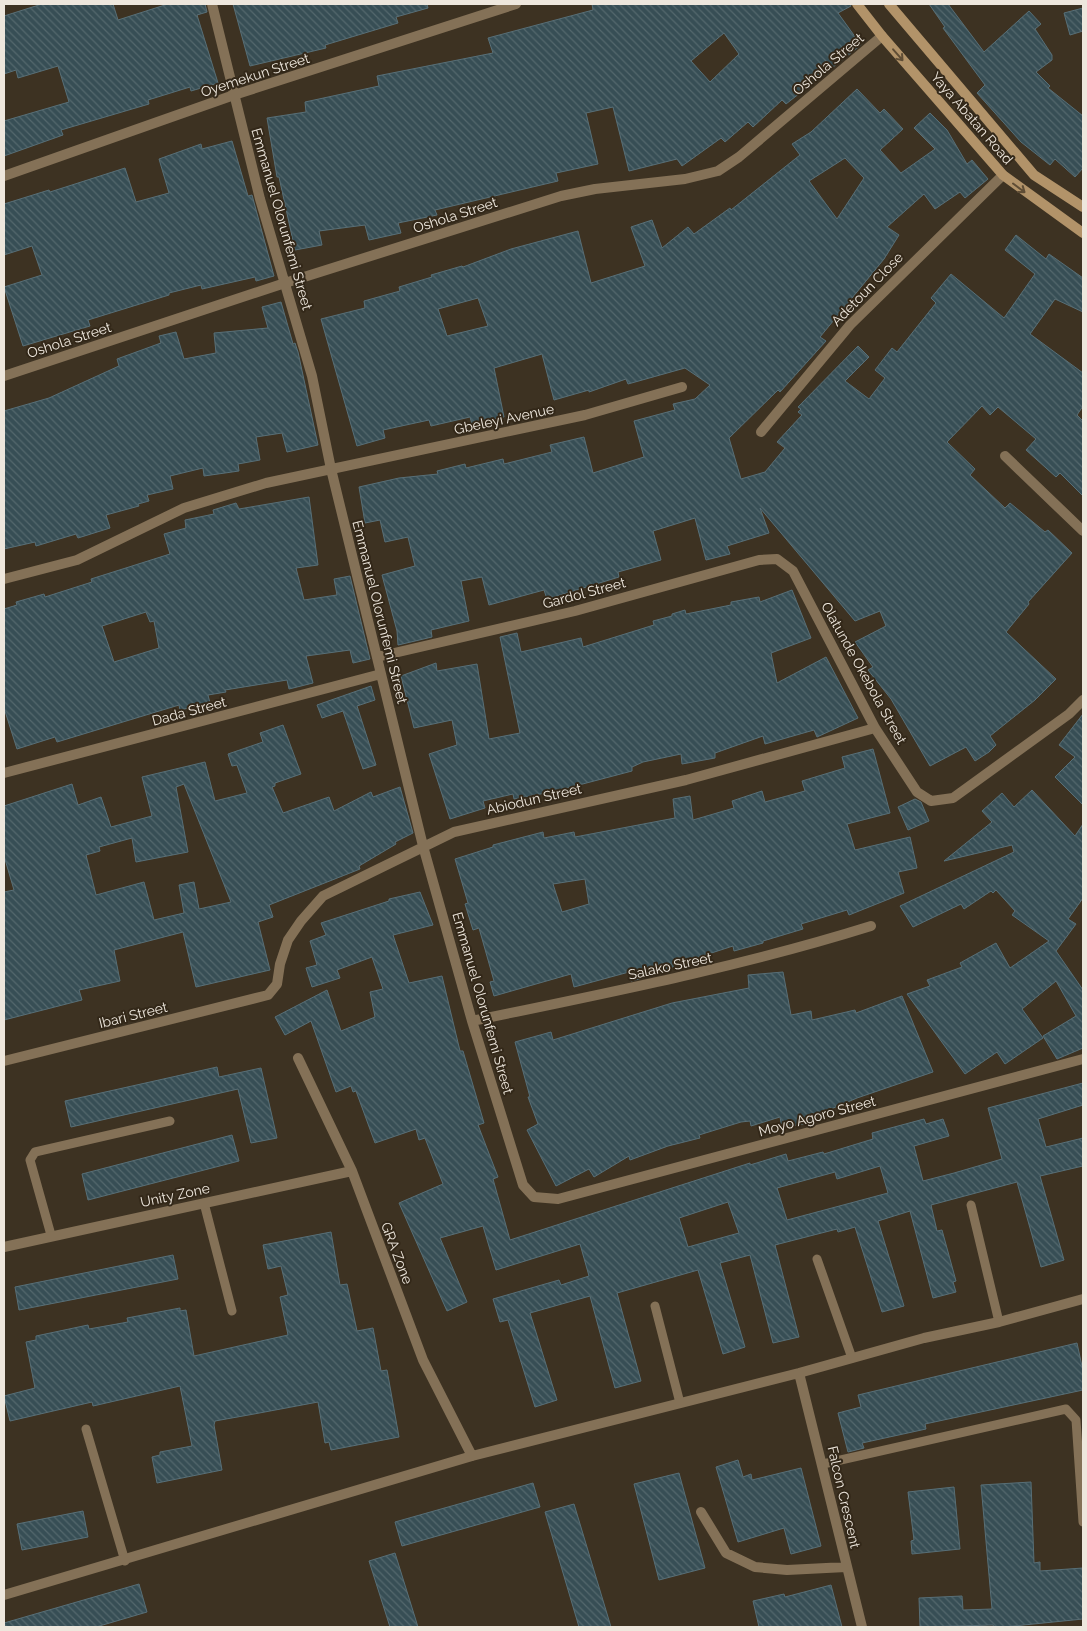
<svg xmlns="http://www.w3.org/2000/svg" width="1087" height="1631" font-family="Raleway,sans-serif">
<style>
.building{fill:url(#building-back-hatch);stroke:#586f77;fill-rule:evenodd}
.lines{fill:none;stroke-linecap:round;stroke-linejoin:round}
.lane{stroke:#847157;stroke-width:9}
.street{stroke:#847157;stroke-width:10}
.secondary{stroke:#b29369;stroke-width:10}
.oneway{stroke:#5f4d35}
.labels{text-anchor:middle;dominant-baseline:central;stroke-width:4;stroke-linejoin:round;paint-order:stroke}
.street-label{font-size:14px;fill:#eee7dd;stroke:#332819}
</style>
<defs>
<pattern id="building-back-hatch" width="6" height="6" patternUnits="userSpaceOnUse" patternTransform="scale(1.25)"><rect width="6" height="6" fill="#374e55"/><path d="M-1 5l2 2M0 0l6 6M5-1l2 2" fill="none" stroke="#54686d"/></pattern>
</defs>
<rect width="100%" height="100%" fill="#3d3222"/>
<!-- building -->
<path class="building" d="M42,4H113L118,20L168,4H205L207,12L197,15L218,83L191,91L190,87L148,100L149,104L61,130L63,135L4,156V121L69,102L58,66L18,78L16,70L4,74V16Z
M233,4H427L428,8L396,17L398,23L325,45L326,48L250,66Z
M592,4H850L851,6L838,13L861,45L786,104L782,100L753,127L748,122L725,142L721,138L682,166L677,159L629,171L613,107L586,113L598,164L556,173L558,181L435,210L437,215L398,223L401,233L369,240L365,225L319,231L322,245L295,250L279,177H277L267,118L306,112L305,102L379,86L377,76L493,53L488,38L593,10ZM724,33L739,54L710,82L691,61Z
M929,4H948L984,52L1029,11L1041,24L1035,29L1052,55V60L1036,72L1050,86L1048,88L1083,116V168L1075,177L1055,159L1050,165L1021,142L977,93L985,85L943,28L945,27Z
M1083,8V31L1070,35L1064,13Z
M857,89L880,113L884,109L903,129L880,150L901,173L935,149L914,128L930,113L947,130L967,164L972,160L988,179L965,198L960,192L935,209L924,194L887,227L899,235L884,259L820,337L826,341L780,392L778,390L729,438L741,479L765,472L785,448L777,442L802,415L798,412L801,409L798,407L858,346L869,357L845,381L869,399L885,378L875,370L892,348L897,352L936,303L931,298L951,274L1004,318L1035,274L1005,250L1016,235L1046,259L1049,254L1083,278V312L1055,299L1030,334L1083,373V406L1077,415L1083,421V496L1060,473L1056,477L1026,450L1036,439L998,407L990,415L982,406L947,442L975,469L970,475L1005,508L1010,503L1045,532L1048,530L1072,553L1028,602L1029,604L1006,632L1056,679L1035,700L990,736L996,745L989,752L975,761L966,747L930,766L891,699L868,670L873,667L855,642L886,626L880,611L855,621L760,508L769,533L727,546L730,554L706,560L695,518L653,531L661,560L618,572L619,577L547,599L544,590L489,605L482,577L461,581L469,621L431,630L432,637L398,645L397,631L382,575L415,566L408,537L385,542L380,520L365,523L359,487L399,478L438,474L437,471L465,464L466,468L503,459L504,464L552,452L550,445L584,437L593,473L644,457L634,421L675,410L673,404L695,399L710,385L685,368L628,384L626,379L589,392V390L554,400L542,354L494,368L504,417L472,424L470,417L431,426L429,420L383,430L385,438L357,446L321,319L365,308L364,301L400,291L399,287L432,277L431,275L462,266L463,267L511,249L578,231L591,283L645,266L631,227L652,220L662,248L688,227L694,234L730,208L731,210L800,155L792,144L811,132ZM845,158L864,178L837,219L809,181ZM478,298L488,326L447,336L438,309Z
M232,141L248,196L252,195L274,276L256,281L255,277L202,289L201,285L169,293V295L88,320L90,326L23,346L4,287L42,275L32,246L4,255V204L49,190L50,192L125,168L136,202L169,193L159,159L201,144L202,149Z
M281,302L293,344L295,343L298,352L318,445L287,452L282,433L256,437L260,460L238,464L239,471L204,476L203,468L170,476L173,489L147,495L149,501L138,504L139,506L106,515L110,528L78,538L76,534L36,546L35,542L4,549V411L49,398L119,366L117,359L161,343L159,336L176,332L184,359L216,353L214,333L268,328L262,307Z
M309,497L318,565L296,568L304,600L337,595L334,579L350,576L370,659L353,663L350,650L306,656L313,683L289,689L287,680L225,690L226,692L208,695L210,703L180,710L179,705L57,742L55,737L17,749L4,708V609L17,605L16,602L44,594L45,597L92,582L91,579L170,554L164,534L186,528L185,520L214,514L213,510L236,503L239,509ZM146,612L150,622L154,621L159,648L114,662L102,626Z
M792,590L811,638L771,653L777,683L826,657L858,718L817,737L814,730L765,744L763,736L715,753V758L682,764L681,754L643,762L632,767V771L556,791L514,799L513,794L483,801L485,808L450,819L429,754L457,745L452,720L414,728L401,676L436,663L437,671L477,664L489,739L520,733L500,637L517,633L521,652L581,638L583,647L654,625L653,621L672,616V614L685,610L686,614L731,605V602L759,597L760,602Z
M371,686L375,700L357,706L376,765L363,769L343,711L322,718L317,705Z
M1083,714V805L1055,777L1075,757L1059,745Z
M283,725L301,774L275,783V786L272,787L283,813L329,797L334,811L371,792L373,797L400,787L413,833L395,842L396,844L359,866L360,869L269,905L273,917L258,922L270,970L196,987L183,932L114,950L120,981L79,990L82,1000L4,1020V892L14,890L4,856V806L72,784L78,805L101,797L111,827L152,816L142,777L205,762L215,801L247,793L237,765L232,766L228,754L263,742L260,733ZM184,784L231,902L199,909L194,882L179,885L184,913L154,920L144,882L96,895L86,855L100,851L99,847L132,838L136,862L188,852L176,787Z
M873,749L890,813L847,824L855,850L910,837L917,868L898,872L904,893L849,915L847,910L801,924L803,929L763,941V943L734,951L733,946L699,957L643,978L631,981L629,972L574,987L571,974L494,996L490,982L494,981L479,928L473,930L465,904L468,903L455,859L493,847V845L543,832L544,838L574,832L575,837L675,818L673,799L690,796L693,820L734,808L732,801L762,791L765,802L805,791L802,781L845,768L842,757ZM585,879L589,904L562,912L553,884Z
M1032,790L1075,836L1083,824V898L1068,919L1076,924L1056,951L1083,990V1048L1057,1059L1043,1036L1076,1016L1056,981L1022,1009L1043,1038L1005,1064L997,1052L965,1074L907,994L930,986L927,980L962,967L960,963L996,943L1010,968L1049,941L1012,915L1015,911L996,890L993,893L991,891L964,909L961,904L913,927L900,906L1014,852L1012,845L944,861L992,822L982,811L1002,793L1014,807Z
M915,799L921,802L929,821L908,830L898,807Z
M420,892L433,925L393,935L409,983L442,976L460,1051H463L484,1123L478,1125L498,1177L493,1179L510,1240L750,1163V1165L786,1154L788,1161L823,1152L824,1154L873,1139L872,1133L924,1119L926,1124L943,1119L949,1136L914,1146L923,1181L954,1173L1002,1159L988,1108L1083,1083V1105L1038,1119L1046,1147L1083,1138V1166L1040,1176L1064,1260L1041,1267L1017,1182L931,1205L937,1231L942,1230L956,1281L953,1282L956,1292L933,1298L910,1211L878,1221L904,1306L882,1312L855,1227L838,1232L837,1229L775,1245L799,1337L773,1343L750,1255L720,1263L745,1347L723,1354L698,1270L617,1293L641,1381L615,1388L590,1296L530,1313L557,1400L535,1407L508,1320L500,1322L493,1299L559,1280L561,1285L589,1276L580,1244L496,1270L483,1226L440,1238L467,1302L447,1311L399,1203L443,1184L425,1138L419,1140L416,1129L375,1143L356,1091L353,1092L351,1086L336,1092L311,1021L285,1035L275,1017L327,990L341,1031L375,1017L370,992L383,989L372,957L337,970L340,978L312,987L306,968L317,965L310,941L326,935L321,923L389,901V899ZM880,1166L888,1193L787,1220L777,1188L835,1172L837,1179ZM728,1202L739,1233L688,1247L679,1218Z
M783,972L791,1015L811,1011L812,1020L855,1010L856,1013L902,996L933,1072L857,1098L812,1117L813,1122L782,1128L780,1117L751,1126L750,1121L741,1122L699,1135L700,1138L668,1146L630,1160L629,1156L594,1177L589,1169L556,1186L527,1130L538,1124L528,1097H530L515,1042L551,1032L553,1040L672,1003L749,988L748,975Z
M217,1067L219,1077L261,1068L277,1138L251,1143L238,1089L71,1127L65,1101Z
M232,1135L239,1161L88,1200L82,1174Z
M331,1232L340,1285L347,1284L357,1331L373,1328L381,1371L387,1370L399,1437L331,1450L329,1442L325,1443L318,1402L254,1414L215,1421L214,1425L222,1470L157,1483L152,1457L160,1455V1452L192,1446L180,1386L93,1406L92,1402L10,1421L4,1396L35,1388L26,1342L36,1340V1336L88,1325L89,1329L128,1322L127,1318L180,1308V1311L186,1310L194,1356L288,1335L280,1297L288,1295L281,1266L268,1269L263,1245Z
M173,1255L178,1279L19,1310L15,1287Z
M1077,1343L1083,1371V1390L925,1424L926,1429L862,1443L864,1448L848,1452L838,1413L861,1407L858,1395Z
M738,1460L743,1477L751,1474L752,1480L801,1468L821,1546L791,1554L784,1528L738,1542L716,1467Z
M679,1473L705,1568L659,1580L634,1484Z
M1031,1482L1034,1563L1040,1562V1571L1083,1568V1619L1004,1627H994L993,1625L920,1627L919,1598L962,1596L963,1610L992,1609L981,1485Z
M533,1483L540,1507L402,1546L395,1522Z
M954,1487L960,1549L912,1554L911,1541L914,1540L908,1492Z
M574,1504L611,1627H579L545,1512Z
M83,1511L88,1537L22,1550L17,1524Z
M395,1553L418,1627H390L369,1561Z
M139,1584L147,1612L96,1627H4V1623Z
M831,1585L842,1627H759L753,1601L784,1594L785,1597Z"/>
<g class="lines">
<!-- lane -->
<path class="lane" d="M204,1203L232,1311
M971,1205L999,1322
M51,1235L30,1160L35,1152L170,1121
M817,1259L852,1358
M655,1306L680,1403
M86,1429L125,1561
M823,1464L1066,1409L1076,1420L1083,1522"/>
<!-- street -->
<path class="street" d="M212,4L260,199L312,376L331,469L423,846L472,1021L523,1185L534,1197L558,1199L1083,1059
M4,176L234,95L516,4
M4,376L285,283L561,196L595,189L685,179L718,171L739,157L882,36
M761,432L850,325L1003,175
M1005,456L1083,531
M4,579L77,560L184,508L266,483L585,415L682,387
M377,657L575,611L759,560L777,559L793,571L875,728L917,792L931,801L953,798L1069,714L1083,700
M4,773L381,674
M472,1021C607,993 740,967 871,926
M298,1058L352,1171L423,1360L472,1456
M4,1061L268,995L277,984L280,964L288,940L301,921L323,896L454,832L686,780L875,728
M4,1247L352,1171
M799,1373L862,1627
M701,1512L726,1553L755,1567L787,1570L846,1567
M4,1595L472,1456L799,1373L924,1338L999,1322L1083,1299"/>
<!-- secondary -->
<path class="secondary" d="M857,4L882,36L1003,175L1083,233
M889,4L1034,175L1083,207"/>
</g>
<!-- one-way arrows -->
<defs><path id="oneway-shaft" d="M-6 0H5M1.5-3L5.5 0L1.5 3" fill="none" stroke-width="1.6" stroke-linecap="round" stroke-linejoin="round" transform="scale(1.25)"/></defs>
<g class="oneway">
<use href="#oneway-shaft" transform="translate(898 55) rotate(49)"/>
<use href="#oneway-shaft" transform="translate(1019 188) rotate(37)"/>
</g>
<g class="labels">
<!-- street labels -->
<g class="street-label">
<text transform="translate(828 64) rotate(-40)">Oshola Street</text>
<text transform="translate(255 75) rotate(-18)">Oyemekun Street</text>
<text transform="translate(972 118) rotate(49)">Yaya Abatan Road</text>
<text transform="translate(455 215) rotate(-18)">Oshola Street</text>
<text transform="translate(282 219) rotate(74)">Emmanuel Olorunfemi Street</text>
<text transform="translate(867 289) rotate(-46)">Adetoun Close</text>
<text transform="translate(69 340) rotate(-18)">Oshola Street</text>
<text transform="translate(504 419) rotate(-12)">Gbeleyi Avenue</text>
<text transform="translate(584 593) rotate(-15)">Gardol Street</text>
<text transform="translate(380 612) rotate(76)">Emmanuel Olorunfemi Street</text>
<text transform="translate(864 673) rotate(61)">Olatunde Okebola Street</text>
<text transform="translate(189 711) rotate(-15)">Dada Street</text>
<text transform="translate(534 799) rotate(-13)">Abiodun Street</text>
<text transform="translate(670 966) rotate(-12)">Salako Street</text>
<text transform="translate(483 1003) rotate(74)">Emmanuel Olorunfemi Street</text>
<text transform="translate(133 1015) rotate(-14)">Ibari Street</text>
<text transform="translate(817 1116) rotate(-15)">Moyo Agoro Street</text>
<text transform="translate(175 1195) rotate(-12)">Unity Zone</text>
<text transform="translate(397 1253) rotate(69)">GRA Zone</text>
<text transform="translate(844 1497) rotate(77)">Falcon Crescent</text>
</g>
</g>
<!-- border -->
<rect width="1087" height="1631" fill="none" stroke="#eee7dd" stroke-width="10"/>
</svg>
